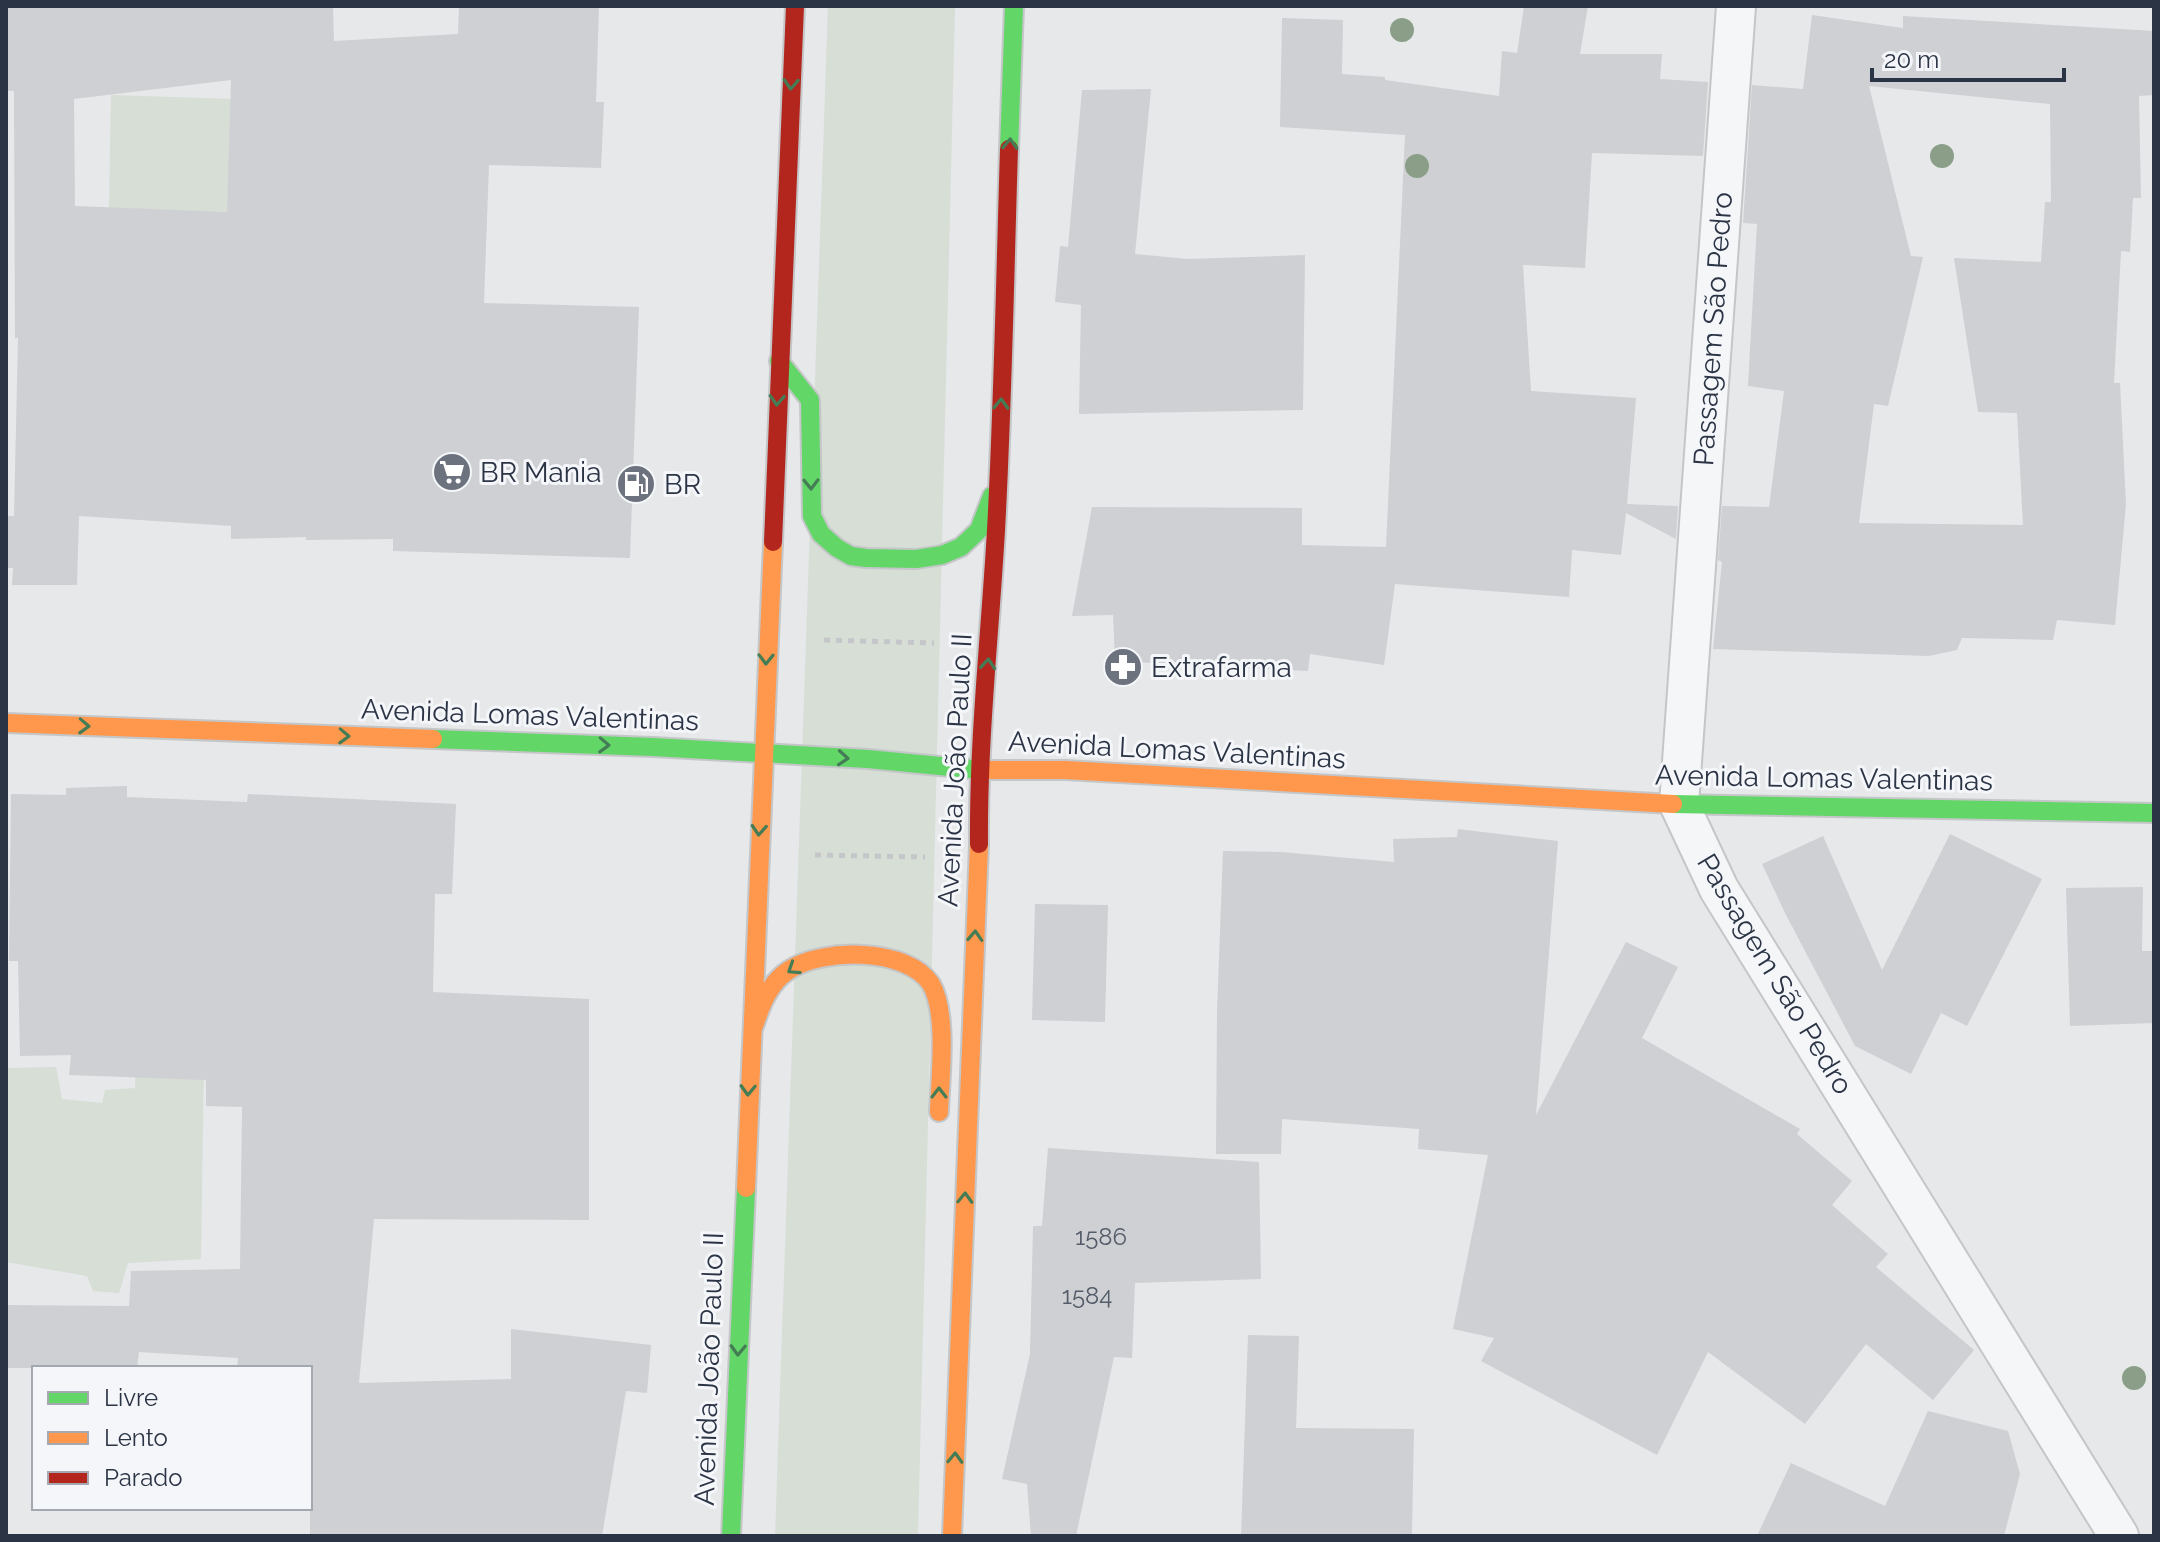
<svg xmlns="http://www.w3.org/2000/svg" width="2160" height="1542" font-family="Raleway,sans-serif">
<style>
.green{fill:#d6ded6}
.building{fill:#ced0d3;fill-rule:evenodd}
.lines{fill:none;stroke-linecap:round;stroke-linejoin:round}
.lane-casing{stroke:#c4c6c8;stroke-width:42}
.fast-casing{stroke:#c4c6c8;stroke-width:22}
.slow-casing{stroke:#c4c6c8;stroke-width:22}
.jam-casing{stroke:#c4c6c8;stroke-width:22}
.path{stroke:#c5c6ca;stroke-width:5;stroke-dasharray:6 6;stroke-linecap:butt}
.lane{stroke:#f5f6f7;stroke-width:38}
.fast{stroke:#63d668;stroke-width:18}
.slow{stroke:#ff974d;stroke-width:18}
.jam{stroke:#b3261e;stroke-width:18}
.tree{fill:#8a9e88}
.oneway{stroke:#447d55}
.labels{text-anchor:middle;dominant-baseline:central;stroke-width:6;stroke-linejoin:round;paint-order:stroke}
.number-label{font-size:24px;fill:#545c69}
.street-label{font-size:28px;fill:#2b3445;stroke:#f4f6f9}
.poi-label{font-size:28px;fill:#2b3445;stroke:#f4f6f9;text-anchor:start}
</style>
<rect width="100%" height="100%" fill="#e6e8ea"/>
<!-- green -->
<path class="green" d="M828,6H955L918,1536H775Z
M111,95L387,104L229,166L227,212L109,208Z
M137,999L204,1053L201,1259L128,1263L119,1293L93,1291L87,1276L6,1262L7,1068L56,1067L62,1099L102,1103L105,1090L135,1088Z"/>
<!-- building -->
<path class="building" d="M6,6H333L334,41L458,34L459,6H599L596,102H604L601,168L489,165L484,303L639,307L630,558L393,551V539L306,540V537L231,539V526L79,516L77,585H12L13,568H6V516H14L18,338H15L14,91H6ZM231,80L227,212L75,206L74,99Z
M1524,6H1588L1580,54H1662L1660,79L1708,82L1703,156L1592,153L1585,268L1523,265L1531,391L1636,398L1627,504L1678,506L1676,539L1626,513L1621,555L1572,550L1569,597L1395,584L1384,665L1310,654L1308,671L1115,661L1113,615L1072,616L1092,507L1302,508V545L1386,547L1405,135L1280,127L1282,18L1343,20L1342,74L1385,77V80L1499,96L1502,51L1517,53Z
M1812,15L1903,28V16L2154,31V95L2139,96L2141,198H2133L2130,252L2121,251L2114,383H2120L2126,504L2115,625L2057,620L2053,640L1962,638L1957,650L1929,656L1713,649L1722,562L1718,560L1722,506L1769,507L1784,391L1748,386L1757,224L1743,223L1752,85L1803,89ZM1869,86L2050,104L2051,202H2045L2041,262L1954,258L1978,412L2017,413L2023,525L1859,523L1874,404L1888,406L1923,257L1911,256Z
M1151,89L1135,254L1188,259L1305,255L1303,410L1079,414L1081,305L1055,302L1060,246L1068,247L1082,90Z
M127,786V797L247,802L248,794L456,804L452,894H435L433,992L589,999V1220L374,1219L359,1383L511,1379V1329L651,1345L647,1393L626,1391L602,1536H310V1368H237L238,1358L139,1352L137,1368H6V1305L129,1306L131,1271L240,1269L242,1107L206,1106V1080L69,1075L71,1055L20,1056L18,961H9L11,794L66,795V788Z
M1458,829L1558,841L1536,1115L1626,942L1678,967L1642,1038L1800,1129L1797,1134L1852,1181L1832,1205L1888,1254L1876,1267L1974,1350L1933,1400L1866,1344L1805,1424L1708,1352L1657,1455L1481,1361L1494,1338L1453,1329L1488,1155L1418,1149L1419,1129L1282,1119L1281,1154H1216L1217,1011L1223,851L1281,852L1394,862L1393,839L1457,837Z
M1950,834L2042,879L1967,1026L1941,1013L1911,1074L1855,1046L1785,913L1762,864L1823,836L1882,970Z
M2143,887L2142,951H2154V1023L2070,1026L2066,888Z
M1035,904L1108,905L1105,1022L1032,1020Z
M1048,1148L1259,1162L1261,1279L1135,1283L1132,1358L1114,1357L1076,1536H1031L1027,1484L1002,1479L1030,1354L1033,1226H1042Z
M1248,1335L1299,1336L1296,1428L1414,1429L1412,1536H1241Z
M1928,1411L2008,1431L2020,1474L2004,1536H1757L1791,1463L1885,1506Z"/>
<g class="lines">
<!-- lane casing -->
<g class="lane-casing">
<path id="lane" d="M1736,6L1679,804L1719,889L2119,1536"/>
</g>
<!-- fast casing -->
<g class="fast-casing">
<path id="fast" d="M1009,149L1014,6
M779,361L810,400L812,516L821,534L837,548L851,556L866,558L916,559L942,555L961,547L979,530L992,496
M433,739L653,747L868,759L981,770
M1673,804L2154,813
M731,1536L746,1188"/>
</g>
<!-- slow casing -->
<g class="slow-casing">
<path id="slow" d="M6,723L433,739
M981,770H1065L1673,804
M754,1026C761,1005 769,983 789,970C822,948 907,947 931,984C948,1013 940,1078 939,1112
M746,1188L773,542
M952,1536L979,844"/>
</g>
<!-- jam casing -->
<g class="jam-casing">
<path id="jam" d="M773,542L795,6
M979,844C978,739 990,635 996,530C1003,403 1005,276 1009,149"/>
</g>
<!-- path -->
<path class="path" d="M824,640L934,643
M815,855L925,857"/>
<!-- lane -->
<use href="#lane" class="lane"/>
<!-- fast -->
<use href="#fast" class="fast"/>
<!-- slow -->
<use href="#slow" class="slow"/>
<!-- jam -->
<use href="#jam" class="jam"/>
</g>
<!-- trees -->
<g class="tree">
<circle cx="1402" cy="30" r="12"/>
<circle cx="1942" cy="156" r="12"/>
<circle cx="1417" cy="166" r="12"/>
<circle cx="2134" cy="1378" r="12"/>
</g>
<!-- one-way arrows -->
<defs><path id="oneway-chevron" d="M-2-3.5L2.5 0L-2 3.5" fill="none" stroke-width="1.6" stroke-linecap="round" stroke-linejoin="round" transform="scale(2)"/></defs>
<g class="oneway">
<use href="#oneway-chevron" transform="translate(791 84) rotate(93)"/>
<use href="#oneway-chevron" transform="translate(1010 144) rotate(-88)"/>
<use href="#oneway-chevron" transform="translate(777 400) rotate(93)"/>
<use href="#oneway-chevron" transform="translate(1001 404) rotate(-88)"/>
<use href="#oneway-chevron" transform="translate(811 484) rotate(89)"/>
<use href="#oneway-chevron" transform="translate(766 659) rotate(91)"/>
<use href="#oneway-chevron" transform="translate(988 664) rotate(-85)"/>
<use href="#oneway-chevron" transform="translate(84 726) rotate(2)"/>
<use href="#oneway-chevron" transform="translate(344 736) rotate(2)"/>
<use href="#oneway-chevron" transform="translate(604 745) rotate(2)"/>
<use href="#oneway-chevron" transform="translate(843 758) rotate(4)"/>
<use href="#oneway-chevron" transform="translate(759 830) rotate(94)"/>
<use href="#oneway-chevron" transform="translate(975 936) rotate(-87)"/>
<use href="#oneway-chevron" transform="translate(793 969) rotate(147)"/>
<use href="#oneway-chevron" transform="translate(748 1090) rotate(92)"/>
<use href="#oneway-chevron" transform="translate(939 1093) rotate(-90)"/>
<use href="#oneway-chevron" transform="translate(965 1198) rotate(-88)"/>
<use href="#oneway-chevron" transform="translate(738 1350) rotate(92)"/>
<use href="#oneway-chevron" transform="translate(955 1458) rotate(-88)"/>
</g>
<!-- icons -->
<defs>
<g id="supermarket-disc" transform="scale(2)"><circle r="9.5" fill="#6c737f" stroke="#f4f6f9"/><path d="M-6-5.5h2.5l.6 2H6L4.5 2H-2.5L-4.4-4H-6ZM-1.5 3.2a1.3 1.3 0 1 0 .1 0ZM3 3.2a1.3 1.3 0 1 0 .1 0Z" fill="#fff"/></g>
<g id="fuel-disc" transform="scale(2)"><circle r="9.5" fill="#6c737f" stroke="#f4f6f9"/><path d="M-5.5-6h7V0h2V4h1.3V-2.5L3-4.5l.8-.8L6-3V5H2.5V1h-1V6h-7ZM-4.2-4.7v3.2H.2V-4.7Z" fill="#fff"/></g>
<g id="pharmacy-disc" transform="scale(2)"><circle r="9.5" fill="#6c737f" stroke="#f4f6f9"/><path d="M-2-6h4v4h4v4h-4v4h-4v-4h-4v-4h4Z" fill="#fff"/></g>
</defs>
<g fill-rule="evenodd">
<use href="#supermarket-disc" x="452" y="472"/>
<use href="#fuel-disc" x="636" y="484"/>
<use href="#pharmacy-disc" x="1123" y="667"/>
</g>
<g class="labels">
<!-- number labels -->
<g class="number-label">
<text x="1101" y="1236">1586</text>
<text x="1087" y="1295">1584</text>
</g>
<!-- street labels -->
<g class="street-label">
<text transform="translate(1713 329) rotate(-86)">Passagem São Pedro</text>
<text transform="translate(530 715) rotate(2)">Avenida Lomas Valentinas</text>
<text transform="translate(1177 750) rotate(3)">Avenida Lomas Valentinas</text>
<text transform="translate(955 770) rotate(-87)">Avenida João Paulo II</text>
<text transform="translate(1824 778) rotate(1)">Avenida Lomas Valentinas</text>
<text transform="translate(1775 974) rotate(59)">Passagem São Pedro</text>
<text transform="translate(709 1369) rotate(-88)">Avenida João Paulo II</text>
</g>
<!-- poi labels -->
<g class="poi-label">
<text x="480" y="472">BR Mania</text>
<text x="664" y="484">BR</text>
<text x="1151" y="667">Extrafarma</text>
</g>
</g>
<!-- border -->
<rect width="2160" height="1542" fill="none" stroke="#2b3445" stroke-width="16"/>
<!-- legend -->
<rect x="32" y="1366" width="280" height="144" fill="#f4f6f9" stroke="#a4a8b1" stroke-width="2"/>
<rect x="48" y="1392" width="40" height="12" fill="#63d668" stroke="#a4a8b1" stroke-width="2"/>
<text x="104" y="1406" font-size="24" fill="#2b3445">Livre</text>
<rect x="48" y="1432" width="40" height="12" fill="#ff974d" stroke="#a4a8b1" stroke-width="2"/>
<text x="104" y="1446" font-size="24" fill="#2b3445">Lento</text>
<rect x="48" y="1472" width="40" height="12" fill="#b3261e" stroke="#a4a8b1" stroke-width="2"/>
<text x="104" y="1486" font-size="24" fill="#2b3445">Parado</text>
<!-- scale -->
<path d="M1872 68v12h192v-12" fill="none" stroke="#2b3445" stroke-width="4"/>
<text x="1884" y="68" font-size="24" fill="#2b3445" stroke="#f4f6f9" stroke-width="6" paint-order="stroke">20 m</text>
</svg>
